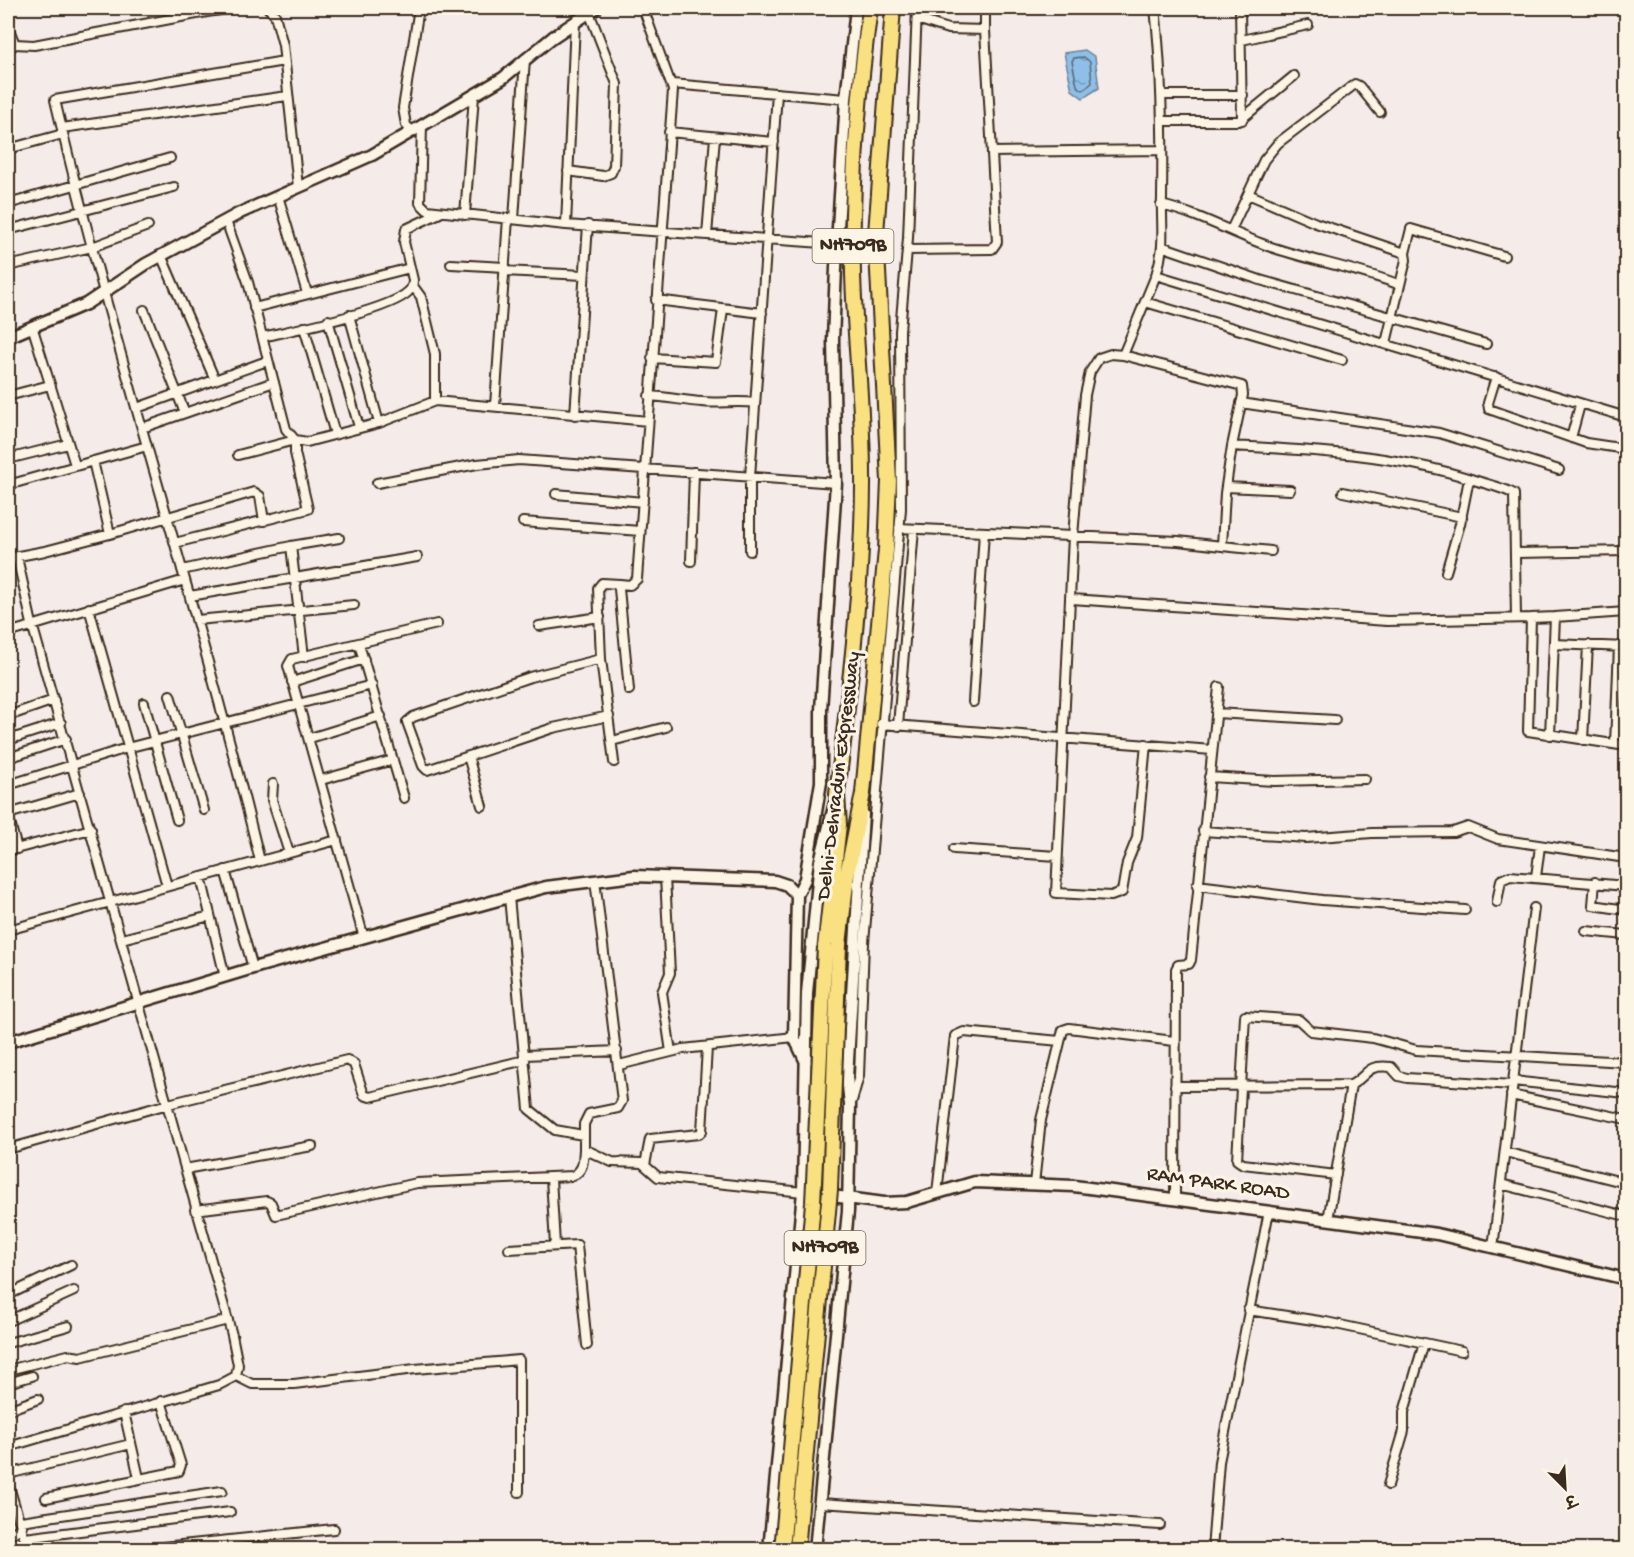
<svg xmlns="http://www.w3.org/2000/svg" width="1634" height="1557" font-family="'Gochi Hand','Playpen Sans Deva',sans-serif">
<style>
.water{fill:url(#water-ripples);stroke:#6c8398;stroke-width:1.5}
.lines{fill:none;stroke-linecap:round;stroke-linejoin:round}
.shore{stroke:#5c666f;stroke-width:1.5}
.street-casing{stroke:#3b2a1e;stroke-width:12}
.secondary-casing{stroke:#3b2a1e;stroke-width:15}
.highway-casing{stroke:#3b2a1e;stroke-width:18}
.street{stroke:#fcf5e5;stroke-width:8}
.secondary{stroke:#fcf5e5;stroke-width:10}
.highway{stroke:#f9e181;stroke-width:14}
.highway-bridge-casing{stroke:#3b2a1e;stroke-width:18;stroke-linecap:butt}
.highway-bridge{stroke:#f9e181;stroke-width:14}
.labels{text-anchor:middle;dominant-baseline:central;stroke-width:6;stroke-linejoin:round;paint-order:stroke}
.shield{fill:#fcf5e5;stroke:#75675a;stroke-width:1.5}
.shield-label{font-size:20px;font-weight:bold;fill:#3b2a1e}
.street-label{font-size:21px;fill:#3b2a1e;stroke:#fcf5e5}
</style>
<defs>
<pattern id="water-ripples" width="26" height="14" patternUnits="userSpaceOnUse" patternTransform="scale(1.5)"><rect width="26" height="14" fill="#8dbfe9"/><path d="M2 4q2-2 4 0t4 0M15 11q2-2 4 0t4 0" fill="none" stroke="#749bbc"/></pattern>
</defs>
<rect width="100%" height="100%" fill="#f5ece9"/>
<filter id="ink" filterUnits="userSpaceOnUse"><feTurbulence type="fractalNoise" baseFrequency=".0167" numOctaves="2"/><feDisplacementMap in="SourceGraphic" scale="12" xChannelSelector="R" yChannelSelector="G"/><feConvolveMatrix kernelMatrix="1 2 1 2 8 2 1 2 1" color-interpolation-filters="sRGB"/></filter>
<g filter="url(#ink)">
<!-- water -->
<path class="water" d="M1085,50L1095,57L1099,88L1083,98L1072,90L1064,53Z"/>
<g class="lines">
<!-- shore -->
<path class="shore" d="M1084,57L1090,62L1092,83L1083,90L1077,86L1072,61L1074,58Z"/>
<!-- street casing -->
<g class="street-casing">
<path id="street" d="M268,8L275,15L283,45L298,187
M1155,8C1162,71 1163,134 1162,197C1161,227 1166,245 1156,275L1626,417
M1240,8L1242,120
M207,12L235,8
M8,27L15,44L34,45L207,12L206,8
M985,30V8
M1242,40L1308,25
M8,50L15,44
M672,84L846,99
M1161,95H1243
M1162,121H1239L1294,76
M422,126L420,203L427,210L566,225L837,244
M62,128L287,96
M413,132L406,125L403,108L419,8
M669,132L774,142
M8,149L63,134
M992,152L1162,150
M568,171L603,176L611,173L614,166L617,84L589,12
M1248,194L1316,223L1405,253L1406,260L1386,343
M278,196L307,293
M8,204L170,158
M1161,205C1199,214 1232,233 1268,246C1311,261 1357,268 1400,285
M465,215L474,96
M514,219L525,59
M226,221L248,282L286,429L295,440L307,442L379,423L435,401L648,421
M566,225L575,22
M8,230L174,187
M1231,230L1264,160L1278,143L1355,84L1359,86L1380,112
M707,235L715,137
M1164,247L1260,280L1486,344
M907,250L992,249L997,242L985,30L948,29L917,19
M1405,253L1411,229L1504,256
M161,255L215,380
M451,264L505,267
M8,266L92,247L148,226
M504,271L584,275
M413,286L421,297L435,354V401
M656,300L762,313
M1145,302L1342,360
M254,308L410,268
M144,310L185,413
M349,315L379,423
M328,320L359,427
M304,327L335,434
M33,329L75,465
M262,337C292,330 388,311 408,292C412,289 413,285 413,280L404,242L406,229L440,213
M1123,355L1156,275
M652,358L716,362L723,309
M1496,377L1488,403L1489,409L1586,443L1626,449
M8,396L50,385
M649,396C668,397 685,401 702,402C720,404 737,400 755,403
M1241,403L1439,433L1559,470
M495,406L508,218
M137,408L267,361
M575,415L588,225
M142,428L274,382
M1571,438L1580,405
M8,459L68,444
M93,461L110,534
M377,483L477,464L519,460L836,483
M8,485L147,446
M1226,487L1290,490
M1343,492L1462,517
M556,494L643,502
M523,522L640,531
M899,528L1178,541L1222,546L1225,493L1232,446C1313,450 1393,454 1471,479C1485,484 1502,487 1514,494L1516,618
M175,543L308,509L295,453V440L238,455
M291,546L339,538
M1222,546L1271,551
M750,551V477L777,93
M1516,553L1626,551
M8,558L45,551L110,534L254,492L260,496L264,521
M691,561L694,472
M182,570L291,546L304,657
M1446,572L1460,524L1469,479
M190,596L417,557
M1072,599L1387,621L1531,618L1528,731L1626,746
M89,608L167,886
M1555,617L1626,612
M1531,618L1555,617L1550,735
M197,620L354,605
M539,626L600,617
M8,633L185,580
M359,644L404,798
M1554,644L1626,647
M601,659L530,677L413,717L407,722L423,766L427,770L553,728L609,716
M292,682L364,659
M629,690L619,589L620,584L630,585L637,579L673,90L643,8
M170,695L204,810
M973,702L984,532
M144,703L177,820
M1216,713L1335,720
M8,716L54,700
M881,724L1212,750
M898,726L914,529
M310,738L381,716
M8,740L61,723
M1583,740L1588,645
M612,741L666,727
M1146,744L1137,838L1127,863L1122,892L1111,896L1056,893L1073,536L1085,395L1090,372L1099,358L1111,354L1123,355L1242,386L1243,395L1232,446
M1615,744L1619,646
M468,756L482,806
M8,758L66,739
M614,762L601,659L598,588L602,583L620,584
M1209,777L1274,781L1365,779
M321,780L393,760
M273,784L272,800L289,853
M8,785L127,748L372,685
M8,814L80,793
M8,815L17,849
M1203,831L1306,838L1372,833L1453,832L1468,827L1498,839L1626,858
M954,849L1057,856
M8,851L91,829
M260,861C198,605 115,356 55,100L284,61
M225,870L253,968
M201,877L225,977
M665,877L670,973L662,992L671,1052
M1536,877L1540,846
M1595,882L1593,905L1626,910
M1197,885L1322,900L1465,910
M509,897L529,1109L555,1130L583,1135
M1497,902L1501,880L1510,876L1626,886
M8,930L337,840
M1586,931L1626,935
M364,938L288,666L292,659L437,624
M122,939L210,916
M525,1055L617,1051
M619,1065L683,1049L794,1037
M1513,1081L1626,1093
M1175,1086L1351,1085C1369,1075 1365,1064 1391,1067L1399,1076L1407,1078L1512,1085
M1511,1095L1626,1119
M852,1101L859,1076L864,943L901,509L900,331L908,238L917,8
M8,1149L168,1104L347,1060L354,1064L364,1095L370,1097L525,1060
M584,1149V1124L589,1114L618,1108L622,1101L595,880
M1505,1152L1626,1183
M645,1165L650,1139L699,1134L702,1131L707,1048
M185,1169L312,1146
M1336,1175L1243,1164L1237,1160L1245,1016L1299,1020L1311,1031L1373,1038L1416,1050L1626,1062
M551,1178L555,1245
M1034,1184L1041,1120L1063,1030L1069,1028L1174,1041
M1501,1184L1626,1216
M937,1193L955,1036L964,1032L1060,1041
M1175,1198L1176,969L1178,965L1189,964L1191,960L1219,687
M195,1210L267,1201L271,1203L276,1215L417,1183L572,1176C584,1171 583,1161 584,1149L612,1162L642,1163L658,1177L803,1192
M1328,1220L1351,1085
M1493,1248L1534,908
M509,1249L577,1245L587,1345
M8,1295L71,1265
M1248,1310L1326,1322L1462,1351
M8,1321L74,1291
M8,1343L68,1326
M8,1370L68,1355L80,1357L228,1320
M236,1376L252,1384H294L415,1369L519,1360V1492
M8,1383L32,1376
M8,1410L38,1399
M124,1412L139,1478
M8,1447L219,1385L236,1376L238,1365L232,1335L32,624L17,557
M8,1474L131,1444
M8,1483L28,1550
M1388,1485L1404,1431V1412L1424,1343
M46,1498L179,1471L181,1465L161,1401
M820,1503L1160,1525
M21,1521L222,1491
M8,1537L22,1526
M25,1538L230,1512
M133,1550L334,1529
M1212,1550L1219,1462L1269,1211"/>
</g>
<!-- secondary casing -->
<g class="secondary-casing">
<path id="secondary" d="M8,337L86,304L146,264L240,213L372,155L503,78L553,37L596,8
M797,895L805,879L821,782V710L836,483L833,340L837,244L846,99L856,8
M8,1042L253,968L509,897L546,887L634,876L775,881L787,885L797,895L794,1037L806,1062
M803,1192L884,1203L907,1202L975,1182L1074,1186L1437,1234L1626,1279
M769,1550L803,1192L807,993L820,861L835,803
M815,1550L848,1211L850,1105L847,1077L863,814"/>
</g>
<!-- highway casing -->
<g class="highway-casing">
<path id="highway" d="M839,945L847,875L863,793L886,550L889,481L876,233L893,8
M825,947L839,825L837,794C849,692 862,590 863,487C864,416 855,345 853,274C851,184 858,96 870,8"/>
</g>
<!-- street -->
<use href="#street" class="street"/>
<!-- secondary -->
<use href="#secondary" class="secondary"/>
<!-- highway -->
<use href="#highway" class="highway"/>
<!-- highway-bridge casing -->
<g class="highway-bridge-casing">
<path id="highway-bridge" d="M782,1550L813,1203L825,947
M797,1550L830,1190L839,945"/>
</g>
<!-- highway-bridge -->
<use href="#highway-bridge" class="highway-bridge"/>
</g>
</g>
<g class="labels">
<!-- shield labels -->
<g class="shield">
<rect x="812.5" y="229" width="81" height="34" rx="4.5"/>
<rect x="784.5" y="1231" width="81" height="34" rx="4.5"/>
</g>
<g class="shield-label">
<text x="853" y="246">NH709B</text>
<text x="825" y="1248">NH709B</text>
</g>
<!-- street labels -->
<g class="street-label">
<text transform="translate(840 776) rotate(-83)">Delhi-Dehradun Expressway</text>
<text transform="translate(1218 1185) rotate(8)">RAM PARK ROAD</text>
</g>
</g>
<!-- margin -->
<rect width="1634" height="1557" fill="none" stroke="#fcf5e5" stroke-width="30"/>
<rect x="15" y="15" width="1604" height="1527" fill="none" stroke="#3b2a1e" stroke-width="2" filter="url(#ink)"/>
<!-- north arrow -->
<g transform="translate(1565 1488) rotate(156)" stroke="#fcf5e5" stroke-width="4.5" paint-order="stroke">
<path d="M0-4.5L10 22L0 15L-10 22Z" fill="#3b2a1e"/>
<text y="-9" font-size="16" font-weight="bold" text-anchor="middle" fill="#3b2a1e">उ</text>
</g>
</svg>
